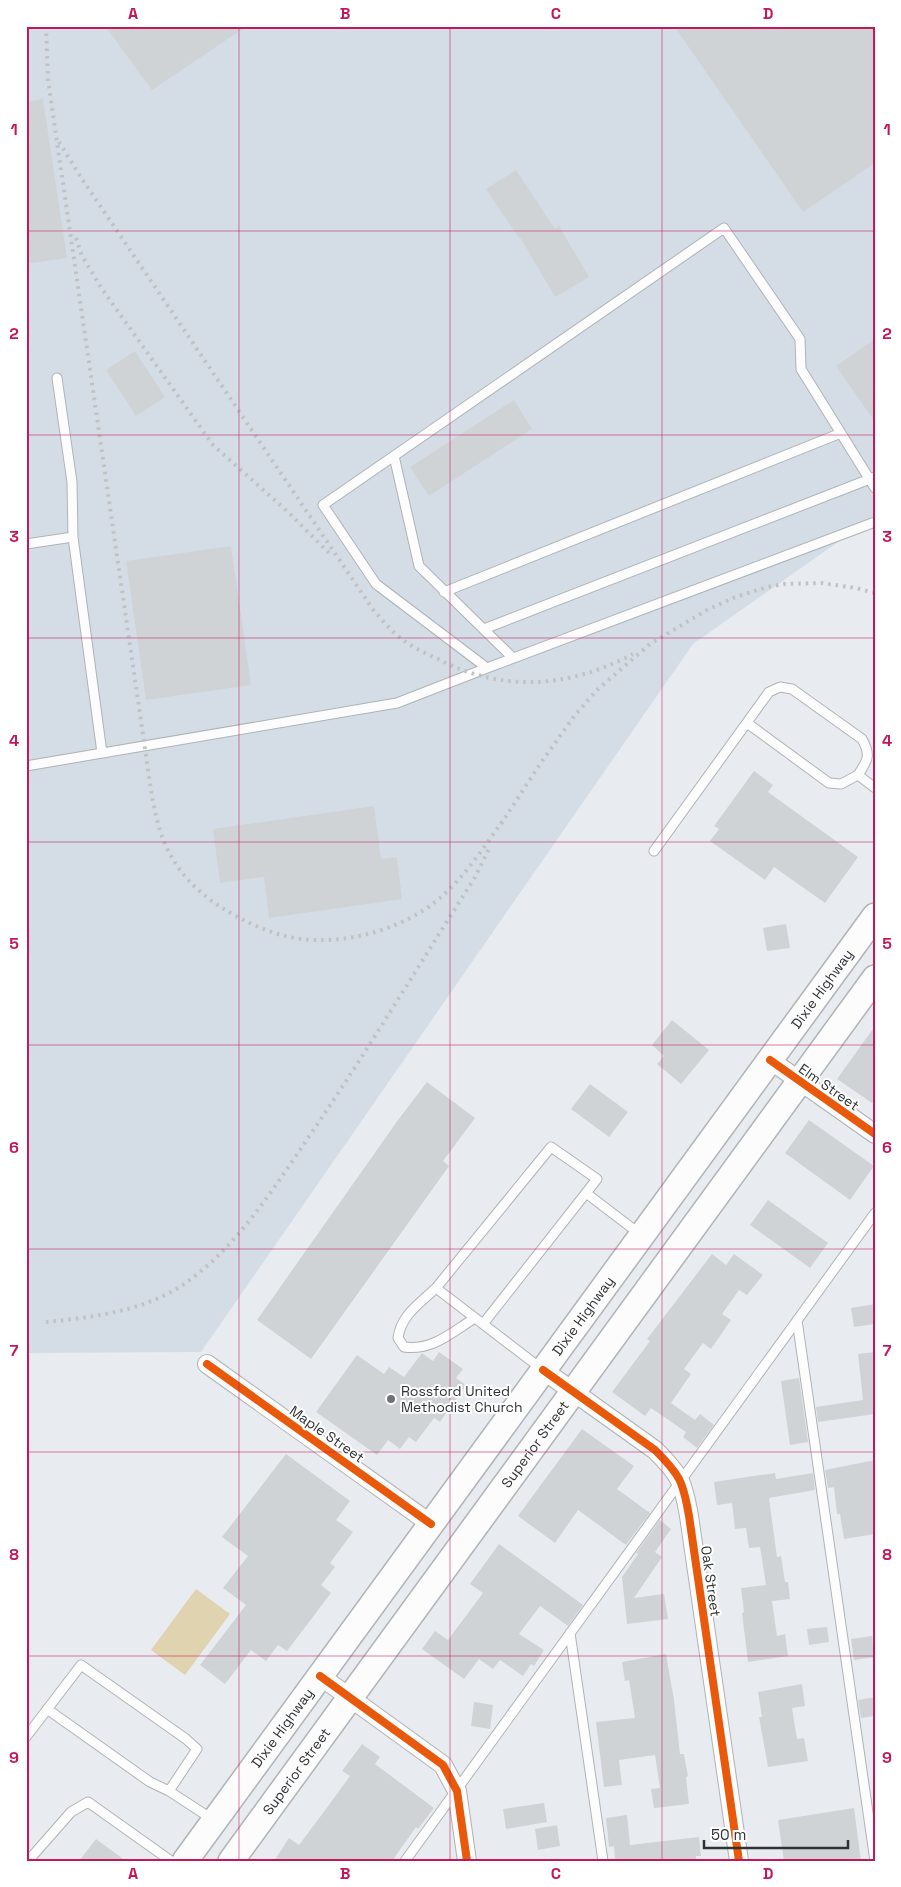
<svg xmlns="http://www.w3.org/2000/svg" width="901" height="1887" font-family="'Space Grotesk',sans-serif">
<style>
.built{fill:#d4dde5}
.pitch{fill:#e0d3b0}
.building{fill:#d0d3d6}
.lines{fill:none;stroke-linecap:round;stroke-linejoin:round}
.service-casing{stroke:#afb3b6;stroke-width:11}
.minor-casing{stroke:#afb3b6;stroke-width:20}
.secondary-casing{stroke:#afb3b6;stroke-width:28}
.service{stroke:#fcfcfd;stroke-width:9}
.minor{stroke:#fcfcfd;stroke-width:18}
.secondary{stroke:#fcfcfd;stroke-width:25}
.rail{stroke:#c1c2c3;stroke-width:4;stroke-dasharray:2.5 5;stroke-linecap:butt}
.cycleway-casing{stroke:#fff;stroke-width:11}
.cycleway{stroke:#e8590c;stroke-width:8}
.grid{fill:none;stroke:#c2185b;stroke-width:1;stroke-opacity:0.55}
.poi-dot{fill:#707376;stroke:#fff;stroke-width:2}
.labels{text-anchor:middle;dominant-baseline:central;stroke-width:4;stroke-linejoin:round;paint-order:stroke}
.street-label{font-size:14px;fill:#2f3234;stroke:#fff}
.poi-label{font-size:14px;fill:#2f3234;stroke:#fff;text-anchor:start}
.neatline{fill:none;stroke:#c2185b;stroke-width:2}
.grid-label{font-size:16px;text-anchor:middle;font-weight:bold;fill:#c2185b}
</style>
<rect width="100%" height="100%" fill="#e8ecf0"/>
<!-- built -->
<path class="built" d="M26,26H875V516L693,644L201,1352L26,1353Z"/>
<!-- pitch -->
<path class="pitch" d="M196,1589L230,1614L185,1675L151,1650Z"/>
<!-- building -->
<path class="building" d="M105,26H247L152,90Z
M674,26H875V163L803,212Z
M43,99L67,258L26,264V102Z
M516,170L555,229L559,226L589,277L555,297L520,237L519,238L486,189Z
M875,339V422L836,366Z
M135,351L165,397L136,416L106,370Z
M514,400L532,429L429,496L410,467Z
M231,546L251,685L146,700L126,561Z
M754,771L773,785L768,792L858,857L825,903L774,867L765,880L710,841L719,829L714,826Z
M374,806L381,859L397,857L402,899L269,918L264,877L220,883L213,829Z
M786,924L790,948L767,951L763,928Z
M672,1020L709,1050L681,1084L657,1064L664,1056L652,1045Z
M875,1026V1105L837,1079Z
M427,1082L475,1118L443,1161L449,1166L311,1359L257,1320L398,1120Z
M590,1084L628,1112L609,1137L571,1109Z
M809,1120L874,1166L850,1200L785,1153Z
M768,1200L828,1243L810,1268L750,1225Z
M712,1254L726,1265L734,1254L763,1275L747,1295L739,1290L722,1314L731,1320L711,1349L703,1343L684,1369L691,1374L671,1403L695,1420L700,1414L714,1425L697,1448L683,1437L686,1432L651,1408L645,1416L612,1392L650,1341L647,1339Z
M875,1304V1324L854,1327L851,1308Z
M439,1352L463,1369L456,1378L466,1385L440,1422L434,1418L416,1442L409,1437L400,1449L388,1440L377,1455L316,1412L357,1355L384,1374L389,1367L404,1377L422,1353L433,1361Z
M875,1352V1414L818,1422L816,1407L863,1400L858,1354Z
M799,1378L808,1442L790,1445L781,1381Z
M582,1429L634,1466L617,1489L650,1513L626,1545L578,1510L555,1543L518,1516Z
M286,1454L350,1501L336,1520L353,1532L330,1563L335,1567L321,1585L331,1593L287,1651L278,1645L266,1661L251,1650L225,1684L200,1665L246,1605L223,1588L248,1556L222,1537Z
M875,1460V1534L844,1539L840,1514H837L834,1487L828,1488L825,1470Z
M775,1473L776,1479L813,1473L815,1490L769,1498L777,1557L781,1556L785,1582H788L790,1599L772,1601L777,1636L785,1634L788,1656L748,1662L742,1613L744,1612L741,1588L766,1585L760,1547L749,1548L746,1528L735,1529L732,1503L717,1505L714,1482Z
M660,1520L671,1529L655,1552L662,1557L634,1598L664,1594L668,1619L627,1624L622,1577L638,1554L636,1553Z
M499,1544L583,1605L568,1626L540,1606L519,1634L544,1650L534,1666L531,1664L523,1676L500,1660L493,1669L479,1659L464,1679L422,1649L435,1631L448,1640L483,1593L470,1584Z
M827,1627L829,1642L809,1645L807,1629Z
M872,1636L875,1657L854,1660L851,1639Z
M666,1654L674,1700L680,1754H684L688,1776L686,1777L689,1804L654,1808L651,1789L660,1788L655,1755L619,1760L622,1785L604,1787L596,1722L635,1718L629,1680L625,1681L622,1662Z
M802,1684L805,1706L792,1708L797,1739L804,1738L808,1761L768,1767L759,1717H762L758,1692Z
M875,1697V1716L861,1718L858,1700Z
M474,1702L493,1705L490,1729L471,1726Z
M362,1744L380,1757L375,1764L434,1808L418,1829L416,1827L392,1861H274L289,1838L299,1845L326,1809L350,1776L342,1771Z
M544,1803L547,1822L506,1829L503,1809Z
M854,1808L861,1861H784L778,1820Z
M627,1815L630,1845L699,1837L701,1856H696V1861H615L614,1846L609,1847L606,1818Z
M557,1825L560,1846L538,1850L535,1829Z
M96,1839L126,1861H79Z"/>
<g class="lines">
<!-- service casing -->
<g class="service-casing">
<path id="service" d="M57,378L72,482L73,537
M394,456L419,566L512,657
M875,488L801,369L800,339L724,228L323,505L376,584L487,668L875,522
M26,544L73,537L102,753
M444,592L841,433
M484,629L875,477
M747,723L829,783L841,784L858,775
M26,766L397,703L487,668
M654,851L769,692L780,687L792,689L862,739C871,755 868,760 858,775L875,788
M586,1193L641,1235
M436,1288C420,1303 401,1315 398,1338L404,1347C433,1351 452,1332 475,1318
M797,1320L875,1861
M483,1324L597,1179L551,1147L436,1288L543,1370
M570,1633L603,1861
M47,1709L150,1782L169,1791
M26,1737L81,1665L186,1739L197,1749L169,1791L212,1819
M28,1861L71,1812L88,1802L171,1861
M405,1861L875,1213"/>
</g>
<!-- minor casing -->
<g class="minor-casing">
<path id="minor" d="M770,1060L875,1134
M207,1364L431,1524
M543,1370L655,1450C680,1475 683,1481 689,1516L739,1861
M320,1676L443,1765L457,1791L467,1861"/>
</g>
<!-- secondary casing -->
<g class="secondary-casing">
<g id="secondary">
<path id="s1" d="M185,1861L875,916"/>
<path id="s2" d="M231,1861L875,978"/>
</g>
</g>
<!-- service -->
<use href="#service" class="service"/>
<!-- minor -->
<use href="#minor" class="minor"/>
<!-- secondary -->
<use href="#secondary" class="secondary"/>
<!-- rail -->
<path class="rail" d="M46,26L48,80L152,797C156,816 160,837 170,854C185,882 208,901 236,916C251,924 268,932 285,936C330,947 385,935 424,910C458,888 481,851 504,819
M59,142L80,176L374,611C382,619 389,629 398,636C410,646 424,653 438,659C503,693 569,688 633,654
M76,238L82,256L102,289L213,445L288,512L329,553
M501,824L540,764L575,715L597,690L650,644L707,610L733,598L767,587L785,584L821,583L856,588L875,593
M46,1322C95,1317 146,1311 187,1282C237,1246 272,1191 306,1141C365,1055 418,966 474,879L489,849"/>
<!-- cycleway casing -->
<g class="cycleway-casing">
<path id="cycleway" d="M770,1060L875,1134
M207,1364L431,1524
M543,1370L655,1450C680,1475 683,1481 689,1516L739,1861
M320,1676L443,1765L457,1791L467,1861"/>
</g>
<!-- cycleway -->
<use href="#cycleway" class="cycleway"/>
</g>
<!-- grid -->
<path class="grid" d="M239,26V1861M450,26V1861M662,26V1861M26,231H875M26,435H875M26,638H875M26,842H875M26,1045H875M26,1249H875M26,1452H875M26,1656H875"/>
<!-- markers -->
<circle class="poi-dot" cx="391" cy="1399" r="5"/>
<g class="labels">
<!-- street labels -->
<g class="street-label">
<text stroke="none"><textPath href="#s1" startOffset="1080">Dixie Highway</textPath></text>
<text transform="translate(829 1087) rotate(35)">Elm Street</text>
<text stroke="none"><textPath href="#s1" startOffset="675">Dixie Highway</textPath></text>
<text transform="translate(327 1434) rotate(35)">Maple Street</text>
<text stroke="none"><textPath href="#s2" startOffset="516">Superior Street</textPath></text>
<text transform="translate(711 1581) rotate(82)">Oak Street</text>
<text stroke="none"><textPath href="#s1" startOffset="165">Dixie Highway</textPath></text>
<text stroke="none"><textPath href="#s2" startOffset="111">Superior Street</textPath></text>
</g>
<!-- poi labels -->
<g class="poi-label">
<text x="401" y="1391">Rossford United<tspan x="401" dy="16">Methodist Church</tspan></text>
</g>
</g>
<!-- border -->
<rect width="901" height="1887" fill="none" stroke="#ffffff" stroke-width="55"/>
<!-- scale -->
<path d="M704 1840v8h144v-8" fill="none" stroke="#2f3234" stroke-width="2.5"/>
<text x="711" y="1840" font-size="15" fill="#2f3234" stroke="#ffffff" stroke-width="4" paint-order="stroke">50 m</text>
<rect x="28" y="28" width="846" height="1832" class="neatline"/>
<g class="grid-label">
<text x="133" y="19">A</text>
<text x="345" y="19">B</text>
<text x="556" y="19">C</text>
<text x="768" y="19">D</text>
<text x="14" y="135">1</text>
<text x="887" y="135">1</text>
<text x="14" y="339">2</text>
<text x="887" y="339">2</text>
<text x="14" y="542">3</text>
<text x="887" y="542">3</text>
<text x="14" y="746">4</text>
<text x="887" y="746">4</text>
<text x="14" y="949">5</text>
<text x="887" y="949">5</text>
<text x="14" y="1153">6</text>
<text x="887" y="1153">6</text>
<text x="14" y="1356">7</text>
<text x="887" y="1356">7</text>
<text x="14" y="1560">8</text>
<text x="887" y="1560">8</text>
<text x="14" y="1763">9</text>
<text x="887" y="1763">9</text>
<text x="133" y="1879">A</text>
<text x="345" y="1879">B</text>
<text x="556" y="1879">C</text>
<text x="768" y="1879">D</text>
</g>
</svg>
